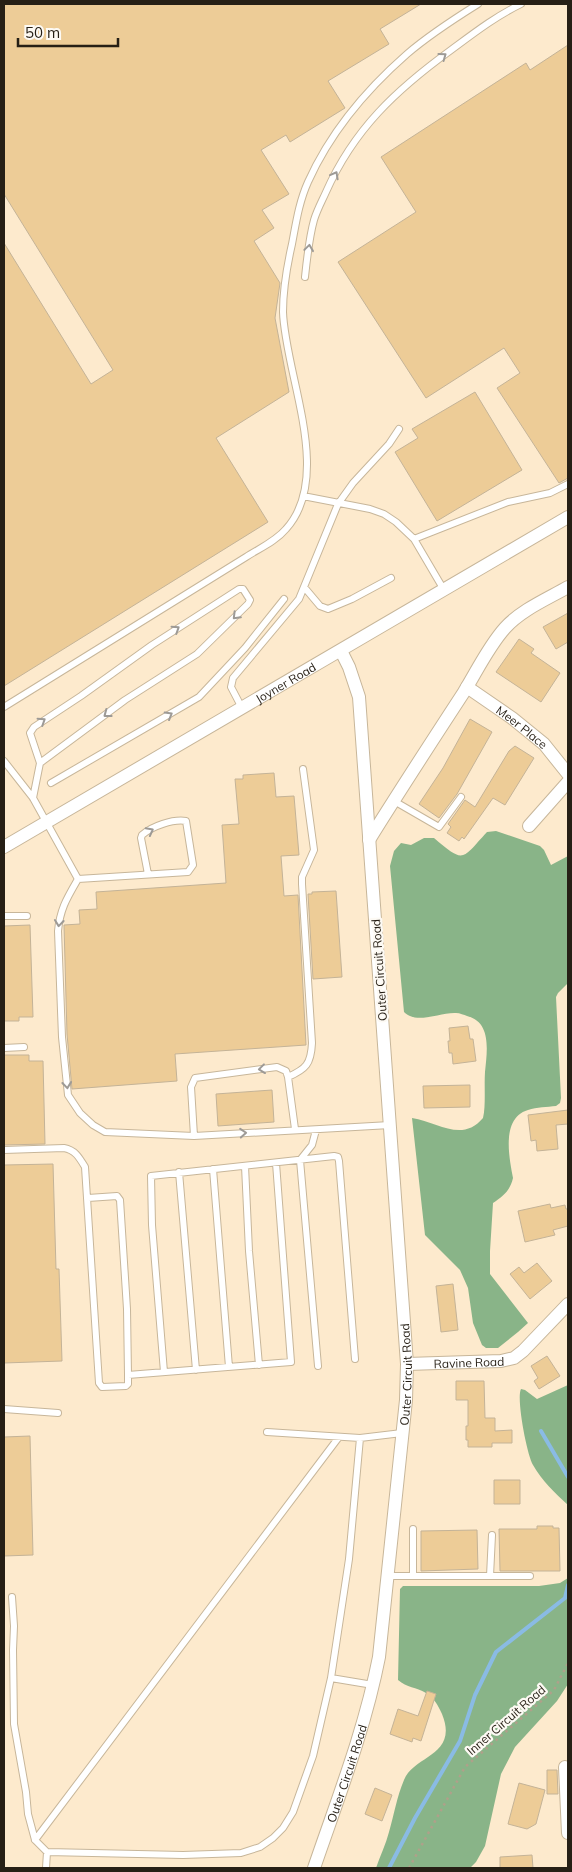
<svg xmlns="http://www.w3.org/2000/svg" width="572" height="1872" font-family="Mulish,sans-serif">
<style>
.forest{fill:#89b488}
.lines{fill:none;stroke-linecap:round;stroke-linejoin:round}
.stream{stroke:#8abbe4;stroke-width:4}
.building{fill:#edcc97;stroke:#c4b397}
.lane-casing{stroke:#c7b69a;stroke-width:8}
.street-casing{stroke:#c7b69a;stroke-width:14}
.path{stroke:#afa08a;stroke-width:2.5;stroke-dasharray:2.5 4;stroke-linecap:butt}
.lane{stroke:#fff;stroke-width:6}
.street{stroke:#fff;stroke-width:12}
.oneway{stroke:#9d9a96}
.labels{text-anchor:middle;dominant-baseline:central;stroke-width:4.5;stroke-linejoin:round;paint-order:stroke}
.street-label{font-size:12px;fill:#261f15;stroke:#fdfaf4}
</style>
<rect width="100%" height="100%" fill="#fdeacd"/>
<!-- forest -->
<path class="forest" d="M496,831L540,846L544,850L551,865L568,856V983L558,993L556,997L561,1098L560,1103L556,1106C547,1107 537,1107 528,1110C501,1118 509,1157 513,1178C510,1191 503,1196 493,1203L490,1251V1274L528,1323L518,1332L498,1348H486L482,1345L473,1323L468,1288L460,1270L425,1235L412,1118C438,1122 462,1143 483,1118C486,1105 484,1086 485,1072C487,1052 492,1022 467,1016C464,1015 460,1013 456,1013C440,1012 417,1025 404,1012L390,866L394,851L401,843L411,845L424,838H434C465,864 461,860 487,832Z
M568,1385V1505C555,1493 542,1481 533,1465C527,1455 516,1398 521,1389L525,1390L537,1399Z
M568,1578V1684L557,1701L515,1747L501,1774L485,1846L476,1862L470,1868H376C380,1856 386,1844 389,1832C394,1815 397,1796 404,1780C414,1755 459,1756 442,1714C438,1705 434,1698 426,1693C416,1687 407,1688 398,1680L400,1589L403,1586H539L560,1583Z"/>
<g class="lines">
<!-- stream -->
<path class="stream" d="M541,1431L568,1477
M389,1868L415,1818L460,1741L475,1695L496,1652L565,1598L568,1585"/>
</g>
<!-- building -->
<path class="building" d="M4,4H421L380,29L389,44L328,81L345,108L290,142L286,135L261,150L289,194L262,210L274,228L254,241L280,283L275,318L289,392L216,438L268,522L4,686V243L91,384L113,370L4,194Z
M568,45V478L559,483L497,388L520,373L504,348L426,398L338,262L416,212L381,157L526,63L530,70Z
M475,392L522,470L437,521L395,452L418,438L412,429Z
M568,613V642L556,649L543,627Z
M519,639L534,649L531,653L560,673L541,702L496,672Z
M470,719L492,732L457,794L439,818L419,804L443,768Z
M515,746L534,758L505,805L493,798L464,839L462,837L459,841L447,833L451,827L448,824L465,800L475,807L509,751Z
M274,773L276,797L294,796L299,855L281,856L284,896L298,895L306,1045L175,1054L177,1081L72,1089L67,1034L64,925L80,924L79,910L97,909L96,892L226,883L222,825L239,824L235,779H243V775Z
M336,891L342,977L313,979L308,894H312V892Z
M30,925L33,1017H19V1021H4V926Z
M468,1026L470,1039H473L476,1061L453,1064L452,1053H449L448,1041H450L449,1028Z
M4,1055H29V1061H43L45,1144L4,1145Z
M470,1085V1107L424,1108L423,1086Z
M272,1090L274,1122L218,1126L216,1094Z
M568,1110V1124L556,1125L558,1149L537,1151L536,1140L531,1141L528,1115Z
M53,1164L56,1269H59L62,1361L4,1363V1165Z
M550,1204L551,1208L565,1205L566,1209H568V1226L553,1230L555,1235L525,1242L518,1211Z
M537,1263L552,1281L530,1299L510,1274L519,1267L524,1273Z
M453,1284L458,1330L441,1332L436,1286Z
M547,1356L560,1376L539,1389L534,1381L538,1378L531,1366Z
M456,1381H484L485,1418H495V1431L512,1430V1443H492V1447H468V1440H466V1426H468V1400H456Z
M30,1436L33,1555L4,1556V1437Z
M494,1480H520V1504H494Z
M537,1526H553V1528H559L560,1571H500L499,1529H537Z
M477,1530L478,1569L421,1571V1531Z
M427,1691L436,1694L421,1741L413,1738L412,1742L390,1734L398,1709L418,1716Z
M547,1770H557L558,1794H547Z
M519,1783L545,1790L536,1824L527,1829L508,1824Z
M375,1788L392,1795L382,1821L365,1814Z
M532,1855L533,1868H500V1857Z"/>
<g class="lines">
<!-- lane casing -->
<g class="lane-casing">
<path id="lane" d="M305,277C307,258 309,238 314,220C317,210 322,201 326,192C354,129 396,90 451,50C474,33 496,16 521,4
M303,496L370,509L384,514L396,522L414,539L444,590
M414,539L508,502L550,493L568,484
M304,587L320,606L328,609L352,599L391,578
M4,707L246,557C260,548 276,541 286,529C334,476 285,374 283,312C283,289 287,266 292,244C296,223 299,202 308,182C330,133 367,89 407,54C429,35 454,19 478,4
M242,708L231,687L233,678L299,599L338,504L353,483L389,444L399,429
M4,761L33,798L78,879
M51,783L199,697L245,648L284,599
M33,798L40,763L30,733L34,727L81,696L152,645L239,589H243L250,600L248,604L197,654L125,700L40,763
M394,801L439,827L461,797
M78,879C67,898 60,909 58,931L62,1037L68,1095L80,1113L93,1125L105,1132L194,1136L390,1125
M78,879L188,872L193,865L186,821C173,819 152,826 142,835L141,838L148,874
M4,916H27
M4,1048L24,1047
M288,1077C306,1069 311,1064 312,1043L302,884V877L314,850L303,769
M316,1130L312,1145L300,1160L318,1366
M194,1136L191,1087L195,1078L277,1067L286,1071L288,1077L295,1129
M4,1150L64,1148C75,1150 79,1157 85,1167L99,1383L102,1387L126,1386L128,1384V1375L127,1309L120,1200L117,1196L88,1198
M245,1166L249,1251L259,1365
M213,1169L229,1367
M179,1172L196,1370
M164,1372L152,1225L151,1176L334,1156L338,1157L339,1161L355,1359
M128,1375L291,1362L276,1163
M4,1409L58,1413
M267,1432L360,1438L402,1433
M388,1576H530
M413,1576V1529
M490,1576L492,1535
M12,1597L14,1626L13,1650L14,1724L26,1792L28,1814L35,1840L47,1852
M331,1678L373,1685
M35,1840L339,1437
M46,1868L47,1852L183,1855L241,1853L260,1847L273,1838L283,1828L293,1812L313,1756L331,1678L349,1559L360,1438"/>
</g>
<!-- street casing -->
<g class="street-casing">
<g id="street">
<path id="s1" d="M467,687L512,718L544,744L568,774"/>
<path d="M529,826L568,782"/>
<path d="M369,840C400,790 432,741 464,692C477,671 488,647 505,628C521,610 547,599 568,587"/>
<path id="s2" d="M4,847L568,517"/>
<path id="s3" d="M407,1364L501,1361L514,1358L523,1351L568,1304"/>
<path d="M565,1767L568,1833"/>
<path id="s4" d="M314,1868C338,1798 365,1729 379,1657L406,1400L407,1364L359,697L349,667L341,651"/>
</g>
</g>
<!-- path -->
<path class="path" d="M409,1868L465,1767L554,1690L568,1663"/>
<!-- lane -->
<use href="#lane" class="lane"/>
<!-- street -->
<use href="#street" class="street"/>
</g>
<!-- one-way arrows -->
<defs><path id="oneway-chevron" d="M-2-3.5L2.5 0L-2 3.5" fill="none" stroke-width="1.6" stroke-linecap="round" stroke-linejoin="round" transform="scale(1.25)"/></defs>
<g class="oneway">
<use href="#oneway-chevron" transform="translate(443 56) rotate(-36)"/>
<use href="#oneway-chevron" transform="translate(335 175) rotate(-61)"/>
<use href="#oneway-chevron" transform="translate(309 248) rotate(-82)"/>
<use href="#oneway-chevron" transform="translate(236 616) rotate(135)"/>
<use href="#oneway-chevron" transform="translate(176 629) rotate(-33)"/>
<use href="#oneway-chevron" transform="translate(107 714) rotate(143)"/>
<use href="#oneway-chevron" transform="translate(169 715) rotate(-30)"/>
<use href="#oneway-chevron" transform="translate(42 721) rotate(-33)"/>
<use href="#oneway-chevron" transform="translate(150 831) rotate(-28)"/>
<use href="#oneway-chevron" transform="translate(59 923) rotate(96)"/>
<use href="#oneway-chevron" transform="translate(262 1069) rotate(173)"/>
<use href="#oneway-chevron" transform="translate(67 1085) rotate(84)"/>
<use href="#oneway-chevron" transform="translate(243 1133) rotate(-4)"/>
</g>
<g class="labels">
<!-- street labels -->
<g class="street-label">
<text stroke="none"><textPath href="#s2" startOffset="326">Joyner Road</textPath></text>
<text stroke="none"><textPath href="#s1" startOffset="68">Meer Place</textPath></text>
<text transform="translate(379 970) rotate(-94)">Outer Circuit Road</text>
<text stroke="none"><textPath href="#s3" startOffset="62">Ravine Road</textPath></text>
<text stroke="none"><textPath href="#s4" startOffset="505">Outer Circuit Road</textPath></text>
<text transform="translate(506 1720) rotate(-41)">Inner Circuit Road</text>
<text stroke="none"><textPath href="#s4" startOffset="100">Outer Circuit Road</textPath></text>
</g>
</g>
<!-- border -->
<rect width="572" height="1872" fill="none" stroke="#261f15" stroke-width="10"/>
<!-- scale -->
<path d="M18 38v8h100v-8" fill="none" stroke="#261f15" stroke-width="2.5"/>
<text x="25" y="38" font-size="15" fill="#261f15" stroke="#fdfaf4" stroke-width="4" paint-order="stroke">50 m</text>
</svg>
